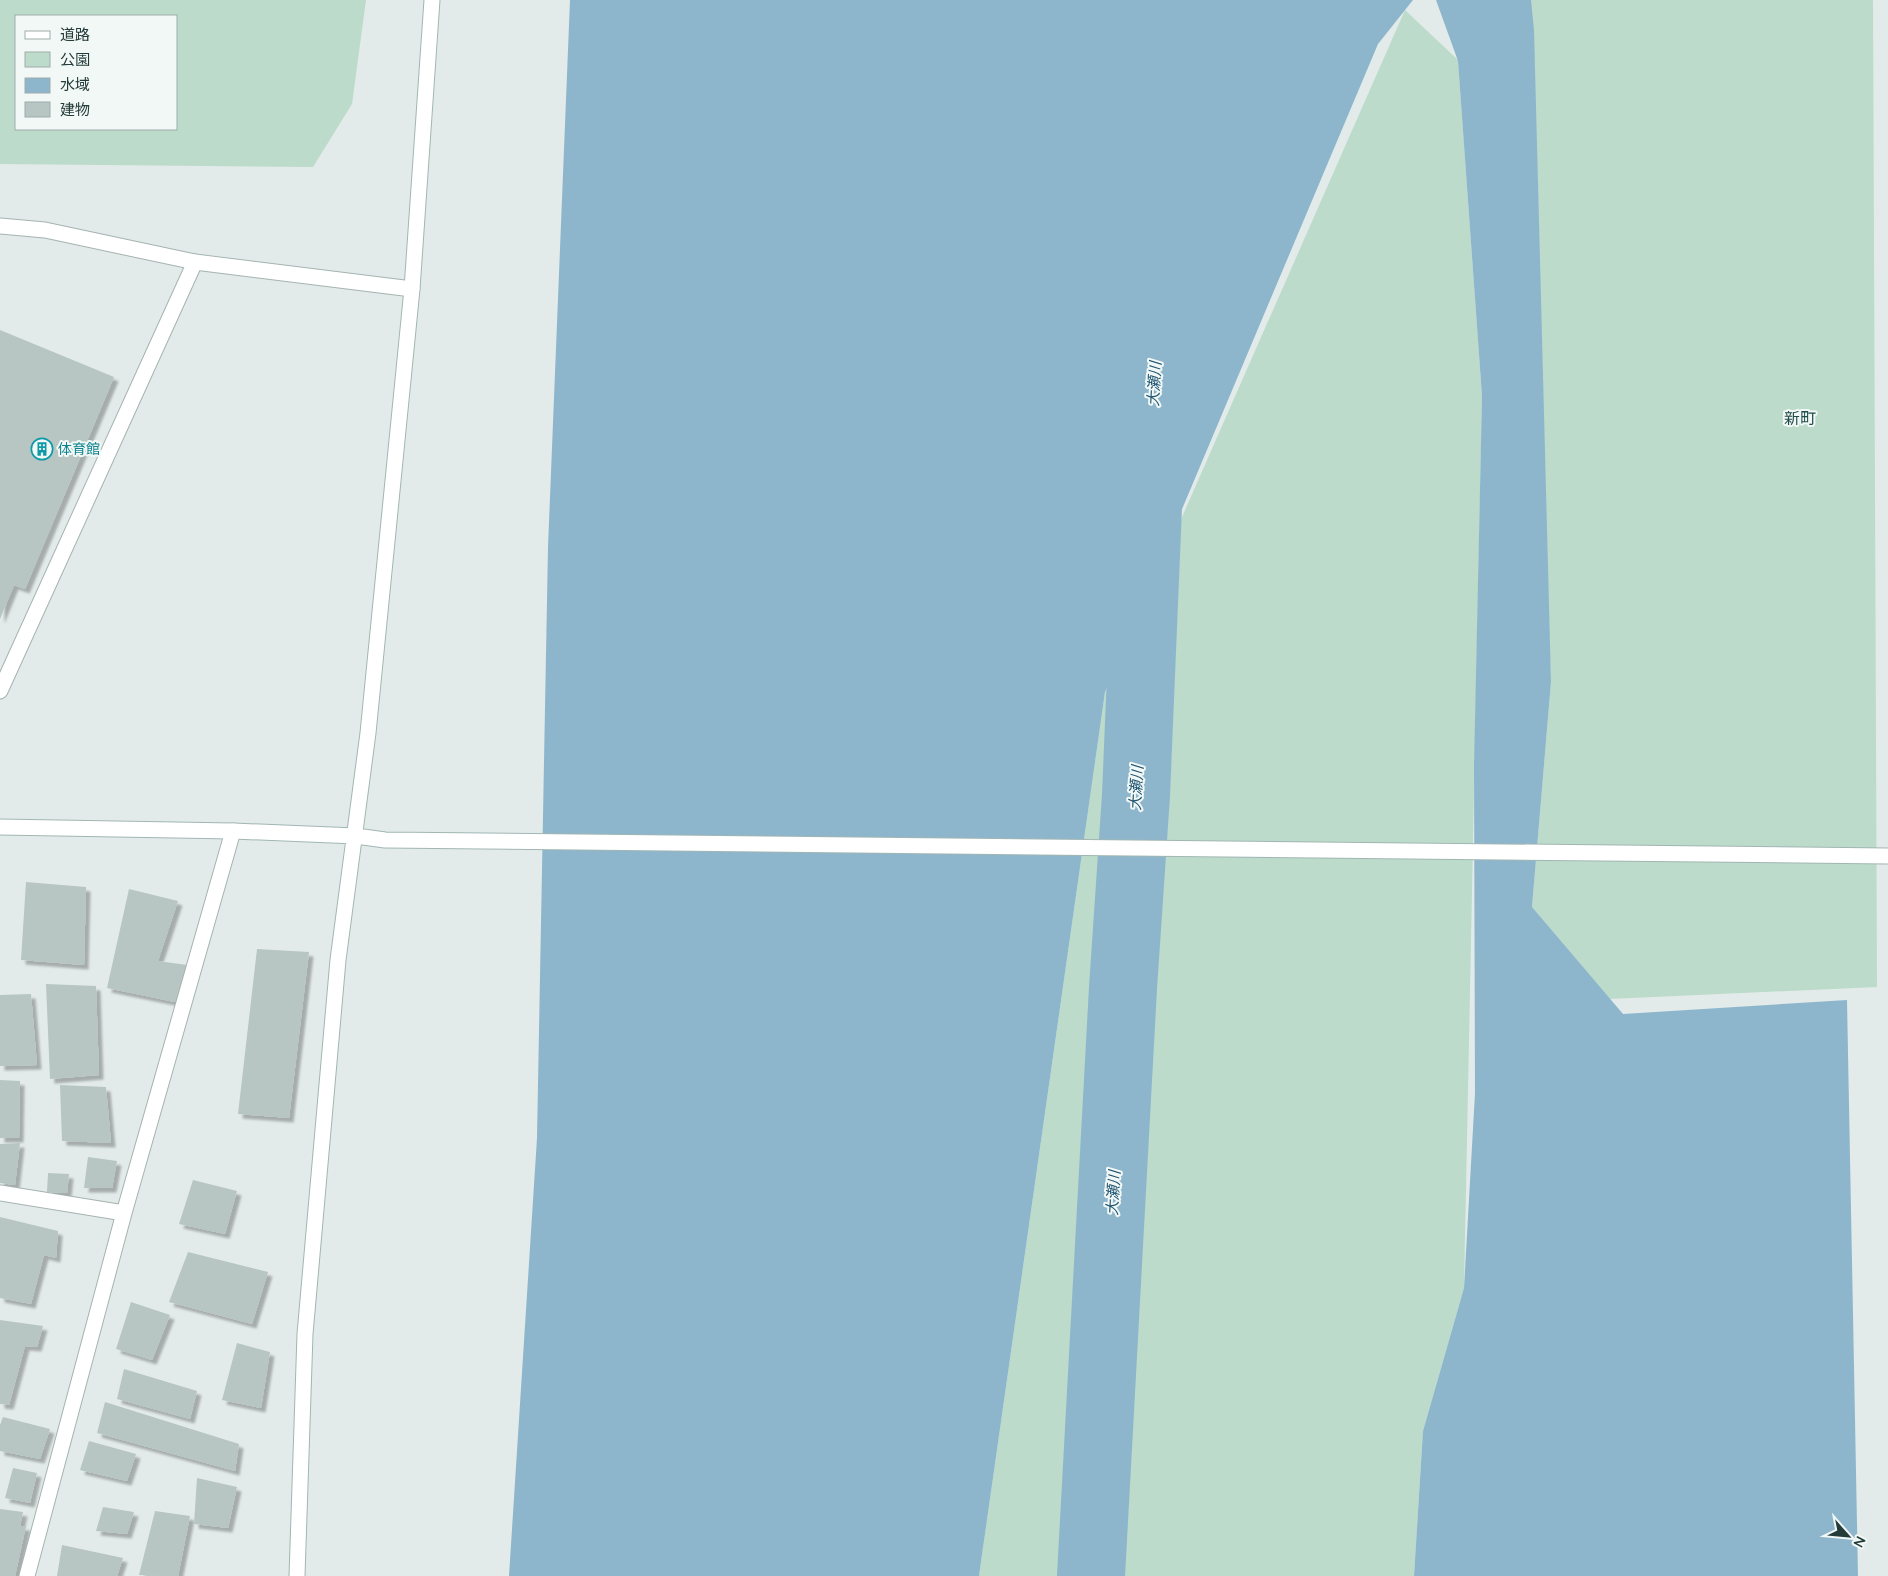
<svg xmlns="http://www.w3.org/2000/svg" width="1888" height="1576" font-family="Quicksand,'Noto Sans JP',sans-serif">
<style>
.green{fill:#bcdbca;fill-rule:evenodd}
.water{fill:#8db6cd}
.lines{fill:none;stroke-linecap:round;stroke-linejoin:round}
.river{stroke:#8db6cd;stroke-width:68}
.building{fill:#b7c6c2;filter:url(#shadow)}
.lane-casing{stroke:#a5b3b1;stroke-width:17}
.street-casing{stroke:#a5b3b1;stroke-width:17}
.secondary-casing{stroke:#a1b6b3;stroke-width:17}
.lane{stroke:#fff;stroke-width:15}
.street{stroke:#fff;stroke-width:15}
.secondary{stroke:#fff;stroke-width:15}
.labels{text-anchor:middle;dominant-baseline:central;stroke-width:4;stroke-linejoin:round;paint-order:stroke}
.culture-label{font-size:14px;fill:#0d838f;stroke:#f2f8f6;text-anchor:start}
.water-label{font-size:15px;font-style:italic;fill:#205573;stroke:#f2f8f6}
.quarter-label{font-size:16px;fill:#204c4a;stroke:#f2f8f6}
</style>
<defs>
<filter id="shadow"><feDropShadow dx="4.5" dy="4.5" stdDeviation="1" flood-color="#0004"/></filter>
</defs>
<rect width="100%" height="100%" fill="#e2ebe9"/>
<!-- green -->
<path class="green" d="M0,0H366L352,104L313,167L0,164ZM176,16V129H16V16Z
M1523,0H1873L1877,987L1609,999L1532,907L1551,682Z
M1405,10L1458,60L1482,396L1464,1288L1423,1431L1414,1576H979L1105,692Z"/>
<!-- water -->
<path class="water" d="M570,0H1413L1378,44L1105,692L979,1576H509L537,1138L548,547Z
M1436,0H1531L1534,30L1551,682L1532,907L1623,1014L1847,1000L1858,1576H1414L1423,1431L1464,1288L1475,1093L1474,766L1482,396L1458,61Z"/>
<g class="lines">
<!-- river -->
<path class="river" d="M1091,1576L1123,988L1136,795L1148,507"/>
</g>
<!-- building -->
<path class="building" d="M0,330L114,377L25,589L14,585L0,619Z
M26,882L86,887L84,965L21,960Z
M129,889L178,901L158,961L187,965L175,1002L107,988Z
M257,949L309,952L289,1118L238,1114Z
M46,984L96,986L99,1075L50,1079Z
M31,994L37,1065L0,1066V995Z
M0,1080L20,1081L19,1138H0Z
M60,1085L106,1087L111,1143L62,1141Z
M20,1143L15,1185L0,1183V1144Z
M88,1157L117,1161L112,1188H84Z
M48,1173L69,1174L67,1193L47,1192Z
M193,1180L237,1191L225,1234L179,1224Z
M0,1217L58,1231L56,1258L44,1255L31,1304L0,1298Z
M188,1252L268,1272L252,1324L169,1302Z
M131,1302L170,1315L152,1360L116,1349Z
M0,1320L43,1326L37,1347L25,1346L9,1405L0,1404Z
M237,1343L270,1352L261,1408L222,1400Z
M124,1369L197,1391L190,1419L117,1399Z
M105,1402L239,1444L235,1471L97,1433Z
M3,1417L50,1429L40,1459L0,1451V1425Z
M89,1441L136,1454L127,1481L80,1470Z
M13,1468L37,1473L30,1503L5,1498Z
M197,1478L237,1487L228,1528L194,1524Z
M103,1507L134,1512L127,1534L96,1531Z
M0,1509L23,1512L20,1526H26L15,1576H0Z
M155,1511L190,1516L178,1576L139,1575Z
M62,1545L123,1558L117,1576H57Z"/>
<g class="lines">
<!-- lane casing -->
<g class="lane-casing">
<path id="lane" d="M0,691L195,262"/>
</g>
<!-- street casing -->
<g class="street-casing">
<path id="street" d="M0,226L45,230L195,262L412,289
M0,1193L124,1213
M27,1576L124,1213L233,831"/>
</g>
<!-- secondary casing -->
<g class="secondary-casing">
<path id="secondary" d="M0,827L233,831L356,836L385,840L1888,856
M297,1576L305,1334L338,960L368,733L412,289L432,0"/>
</g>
<!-- lane -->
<use href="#lane" class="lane"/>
<!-- street -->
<use href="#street" class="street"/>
<!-- secondary -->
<use href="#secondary" class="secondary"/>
</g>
<!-- icons -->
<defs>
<g id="building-ring" transform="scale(1.125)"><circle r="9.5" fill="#f2f8f6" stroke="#0f9aa8" stroke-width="1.5"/><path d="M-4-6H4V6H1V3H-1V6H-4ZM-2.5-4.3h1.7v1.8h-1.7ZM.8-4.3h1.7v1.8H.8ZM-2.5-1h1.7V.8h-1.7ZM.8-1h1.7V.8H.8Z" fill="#0f9aa8"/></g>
</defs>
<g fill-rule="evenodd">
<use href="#building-ring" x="42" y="449"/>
</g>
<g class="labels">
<!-- culture labels -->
<g class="culture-label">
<text x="58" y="449">体育館</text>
</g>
<!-- water labels -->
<g class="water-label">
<text transform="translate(1154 384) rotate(-87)">大瀬川</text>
<text transform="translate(1136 788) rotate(-87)">大瀬川</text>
<text transform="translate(1113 1193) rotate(-87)">大瀬川</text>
</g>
<!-- quarter labels -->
<g class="quarter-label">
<text x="1800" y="418">新町</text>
</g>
</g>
<!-- legend -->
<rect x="15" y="15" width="162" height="115" fill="#f2f8f6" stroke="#9facaa"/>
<rect x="25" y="31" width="25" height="8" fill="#ffffff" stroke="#9facaa"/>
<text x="60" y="40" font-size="15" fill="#233b39">道路</text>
<rect x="25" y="52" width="25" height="15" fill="#bcdbca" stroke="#9facaa"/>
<text x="60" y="65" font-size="15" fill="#233b39">公園</text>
<rect x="25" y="78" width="25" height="15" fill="#8db6cd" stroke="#9facaa"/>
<text x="60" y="90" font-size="15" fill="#233b39">水域</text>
<rect x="25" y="102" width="25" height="15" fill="#b7c6c2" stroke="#9facaa"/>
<text x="60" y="115" font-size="15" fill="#233b39">建物</text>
<!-- north arrow -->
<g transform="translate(1848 1536) rotate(117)" stroke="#f2f8f6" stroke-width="4" paint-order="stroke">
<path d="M0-4L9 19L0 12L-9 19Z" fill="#233b39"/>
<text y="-8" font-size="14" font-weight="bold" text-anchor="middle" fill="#233b39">N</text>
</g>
</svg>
